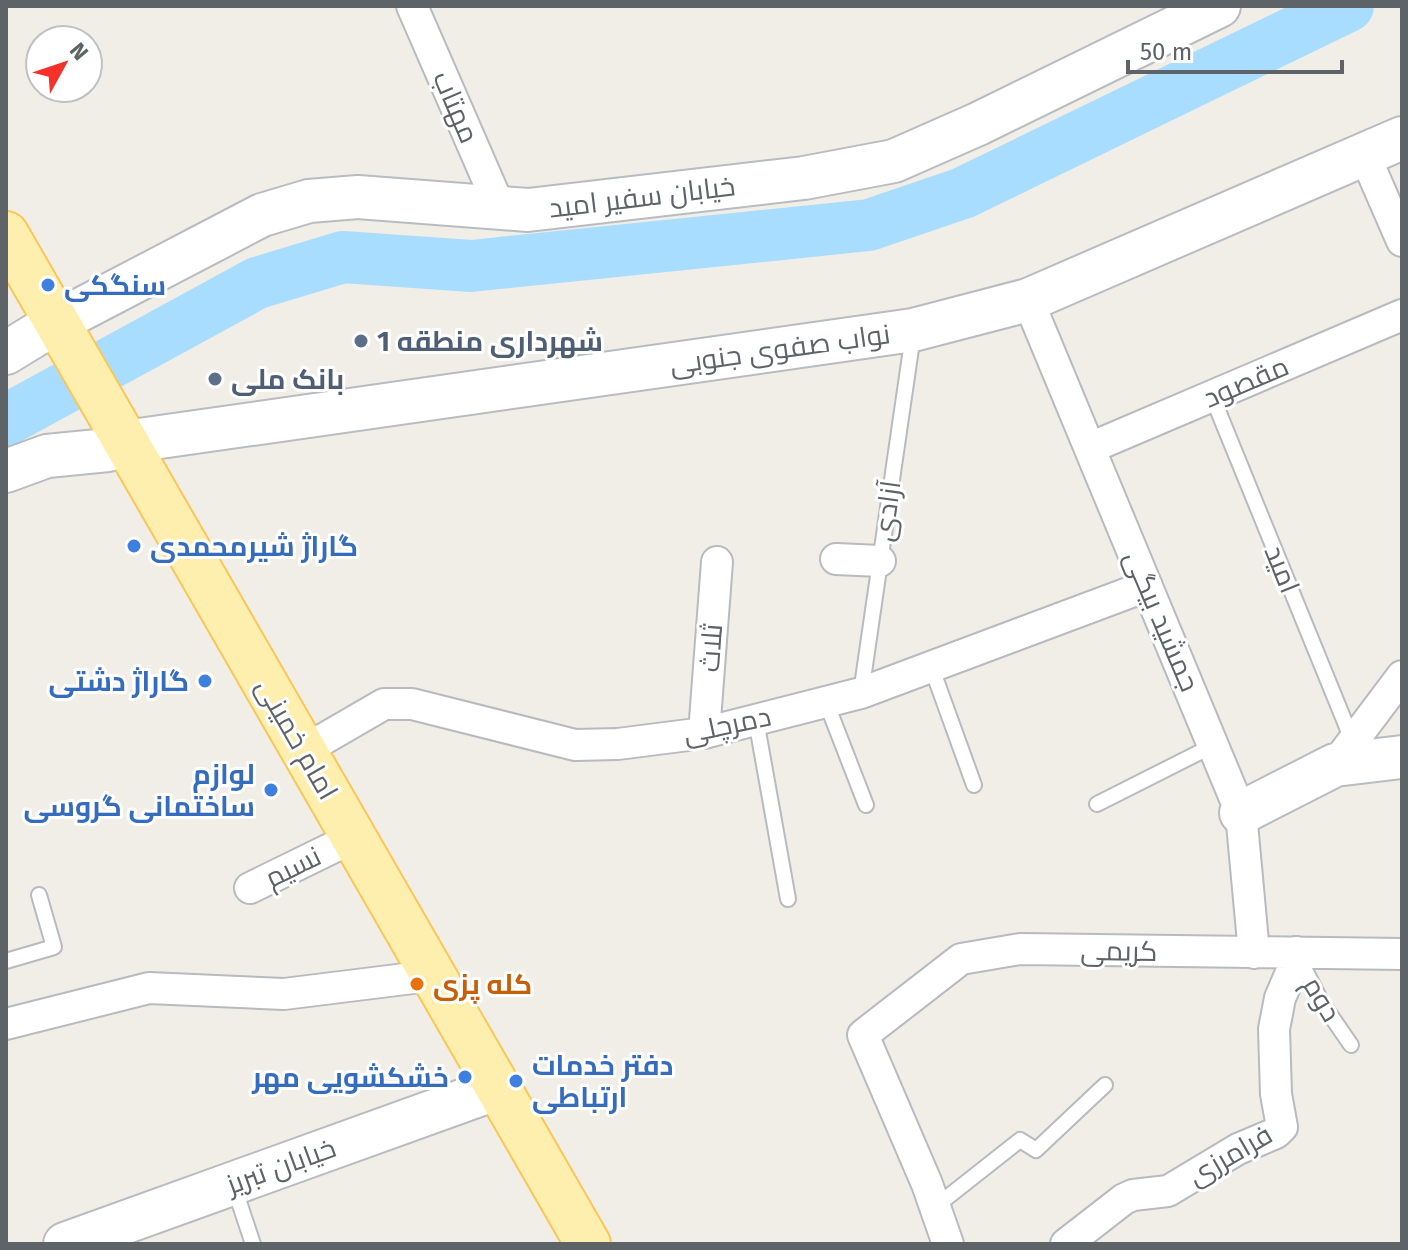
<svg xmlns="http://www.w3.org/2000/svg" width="1408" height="1250" font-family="'Fira Sans',Cairo,sans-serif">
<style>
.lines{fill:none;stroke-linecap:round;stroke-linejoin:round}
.river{stroke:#a9ddff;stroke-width:52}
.lane-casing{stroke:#b7babe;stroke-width:18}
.street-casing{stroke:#b7babe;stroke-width:34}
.secondary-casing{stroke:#b8bcc1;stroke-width:46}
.primary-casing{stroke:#fac657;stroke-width:48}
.lane{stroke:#fff;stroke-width:14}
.street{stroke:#fff;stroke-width:30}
.secondary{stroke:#fff;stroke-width:42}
.primary{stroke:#ffefae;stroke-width:44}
.shop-dot{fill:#3f7fe0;stroke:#fff;stroke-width:3}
.service-dot{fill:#5c6f8a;stroke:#fff;stroke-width:3}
.food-dot{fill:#e8710a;stroke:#fff;stroke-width:3}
.labels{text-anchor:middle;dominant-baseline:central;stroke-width:6;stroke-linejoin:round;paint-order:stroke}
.street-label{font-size:28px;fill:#5e6368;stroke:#fff}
.shop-label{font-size:28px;font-weight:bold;fill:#366cbe;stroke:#fff;text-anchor:start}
.service-label{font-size:28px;font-weight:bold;fill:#4e5e75;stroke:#fff;text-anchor:start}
.food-label{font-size:28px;font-weight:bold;fill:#c56008;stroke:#fff;text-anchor:start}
</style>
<rect width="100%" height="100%" fill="#f1eee7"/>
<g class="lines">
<!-- river -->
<path class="river" d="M6,420L257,283L343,257L471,266L869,225L963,193L1348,6"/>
<!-- lane casing -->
<g class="lane-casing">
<path id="lane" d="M1212,396L1353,742
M931,666L974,785
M861,693L913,335
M826,702L866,805
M756,720L788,899
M1097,804L1214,745
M1300,960L1322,1003L1351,1045
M6,961L54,947L39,895
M234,1187L253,1244
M935,1207L1020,1140L1036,1150L1105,1085"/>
</g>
<!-- street casing -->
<g class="street-casing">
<path id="street" d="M412,6L500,208
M1365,156L1402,241
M1028,300L1241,813L1254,953
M1090,448L1402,315
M836,559L880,561
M704,733L717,562
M303,751L384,704H412L575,745L618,744L704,733L861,693L1147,586
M1335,765L1402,676
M250,888L336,846
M6,1024L149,988L284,994L413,978L431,973
M948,1244L927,1184L863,1035L961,959L1020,949L1402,954
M1066,1244L1124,1199L1133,1195L1168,1191L1238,1149L1276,1133L1282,1127L1276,1094L1274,1029L1280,998L1293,968L1296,952"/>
</g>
<!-- secondary casing -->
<g class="secondary-casing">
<path id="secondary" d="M57,322L262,215L309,201L358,197L528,210L804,178L894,161L978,124L1219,6
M6,353L37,334
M125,442L913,330L1028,300L1402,138
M6,471L47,456L108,450
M1241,813L1335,765L1402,757
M65,1244L498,1088"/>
</g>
<!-- primary casing -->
<g class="primary-casing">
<path id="primary" d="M6,234L588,1244"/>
</g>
<!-- lane -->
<use href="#lane" class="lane"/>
<!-- street -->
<use href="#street" class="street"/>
<!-- secondary -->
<use href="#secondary" class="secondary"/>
<!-- primary -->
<use href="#primary" class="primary"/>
</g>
<!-- markers -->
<g class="shop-dot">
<circle cx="48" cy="285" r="8"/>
<circle cx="134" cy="546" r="8"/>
<circle cx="205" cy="681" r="8"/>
<circle cx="271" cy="790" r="8"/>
<circle cx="465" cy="1077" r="8"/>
<circle cx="516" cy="1081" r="8"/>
</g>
<g class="service-dot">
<circle cx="361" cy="341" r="8"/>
<circle cx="215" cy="379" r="8"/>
</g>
<circle class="food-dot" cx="417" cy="984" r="8"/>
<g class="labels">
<!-- street labels -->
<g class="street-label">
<text transform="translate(456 107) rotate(67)">مهتاب</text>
<text transform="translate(642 197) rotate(-7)">خیابان سفیر امید</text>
<text transform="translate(780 349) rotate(-8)">نواب صفوی جنوبی</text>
<text transform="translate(1246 382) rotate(-23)">مقصود</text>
<text transform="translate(887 511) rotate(-82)">آزادی</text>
<text transform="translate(1282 569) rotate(68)">امید</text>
<text transform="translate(1162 621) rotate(67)">جمشید بیگی</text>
<text transform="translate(711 648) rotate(-86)">ثلاث</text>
<text transform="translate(727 725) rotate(-12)">دمرچلی</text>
<text transform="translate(297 739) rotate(60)">امام خمینی</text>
<text transform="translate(293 867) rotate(-26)">نسیم</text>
<text transform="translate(1119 951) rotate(1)">کریمی</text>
<text transform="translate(1322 999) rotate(59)">دوم</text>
<text transform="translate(1230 1155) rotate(-30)">فرامرزی</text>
<text transform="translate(281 1166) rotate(-20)">خیابان تبریز</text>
</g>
<!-- shop labels -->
<g class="shop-label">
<text x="64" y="285">سنگکی</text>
<text x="150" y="546">گاراژ شیرمحمدی</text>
<text x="189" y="681" text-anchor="end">گاراژ دشتی</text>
<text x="255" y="774" text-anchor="end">لوازم<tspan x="255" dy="32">ساختمانی گروسی</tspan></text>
<text x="532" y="1065">دفتر خدمات<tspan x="532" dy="32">ارتباطی</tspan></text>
<text x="449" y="1077" text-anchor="end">خشکشویی مهر</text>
</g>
<!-- service labels -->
<g class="service-label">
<text x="377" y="341">شهرداری منطقه 1</text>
<text x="231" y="379">بانک ملی</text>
</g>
<!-- food labels -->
<g class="food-label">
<text x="433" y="984">کله پزی</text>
</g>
</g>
<!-- border -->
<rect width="1408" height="1250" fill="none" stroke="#5e6368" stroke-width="16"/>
<!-- north arrow -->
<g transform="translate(64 64) rotate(50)"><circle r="38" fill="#ffffff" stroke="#bfc1c3" stroke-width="2"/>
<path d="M0-6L14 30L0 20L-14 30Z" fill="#f4322a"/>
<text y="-12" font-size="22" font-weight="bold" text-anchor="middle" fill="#5e6368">N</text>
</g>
<!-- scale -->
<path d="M1128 60v12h214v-12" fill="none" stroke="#5e6368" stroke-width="4"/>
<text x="1140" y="60" font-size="24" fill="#5e6368" stroke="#ffffff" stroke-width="6" paint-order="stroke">50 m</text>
</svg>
